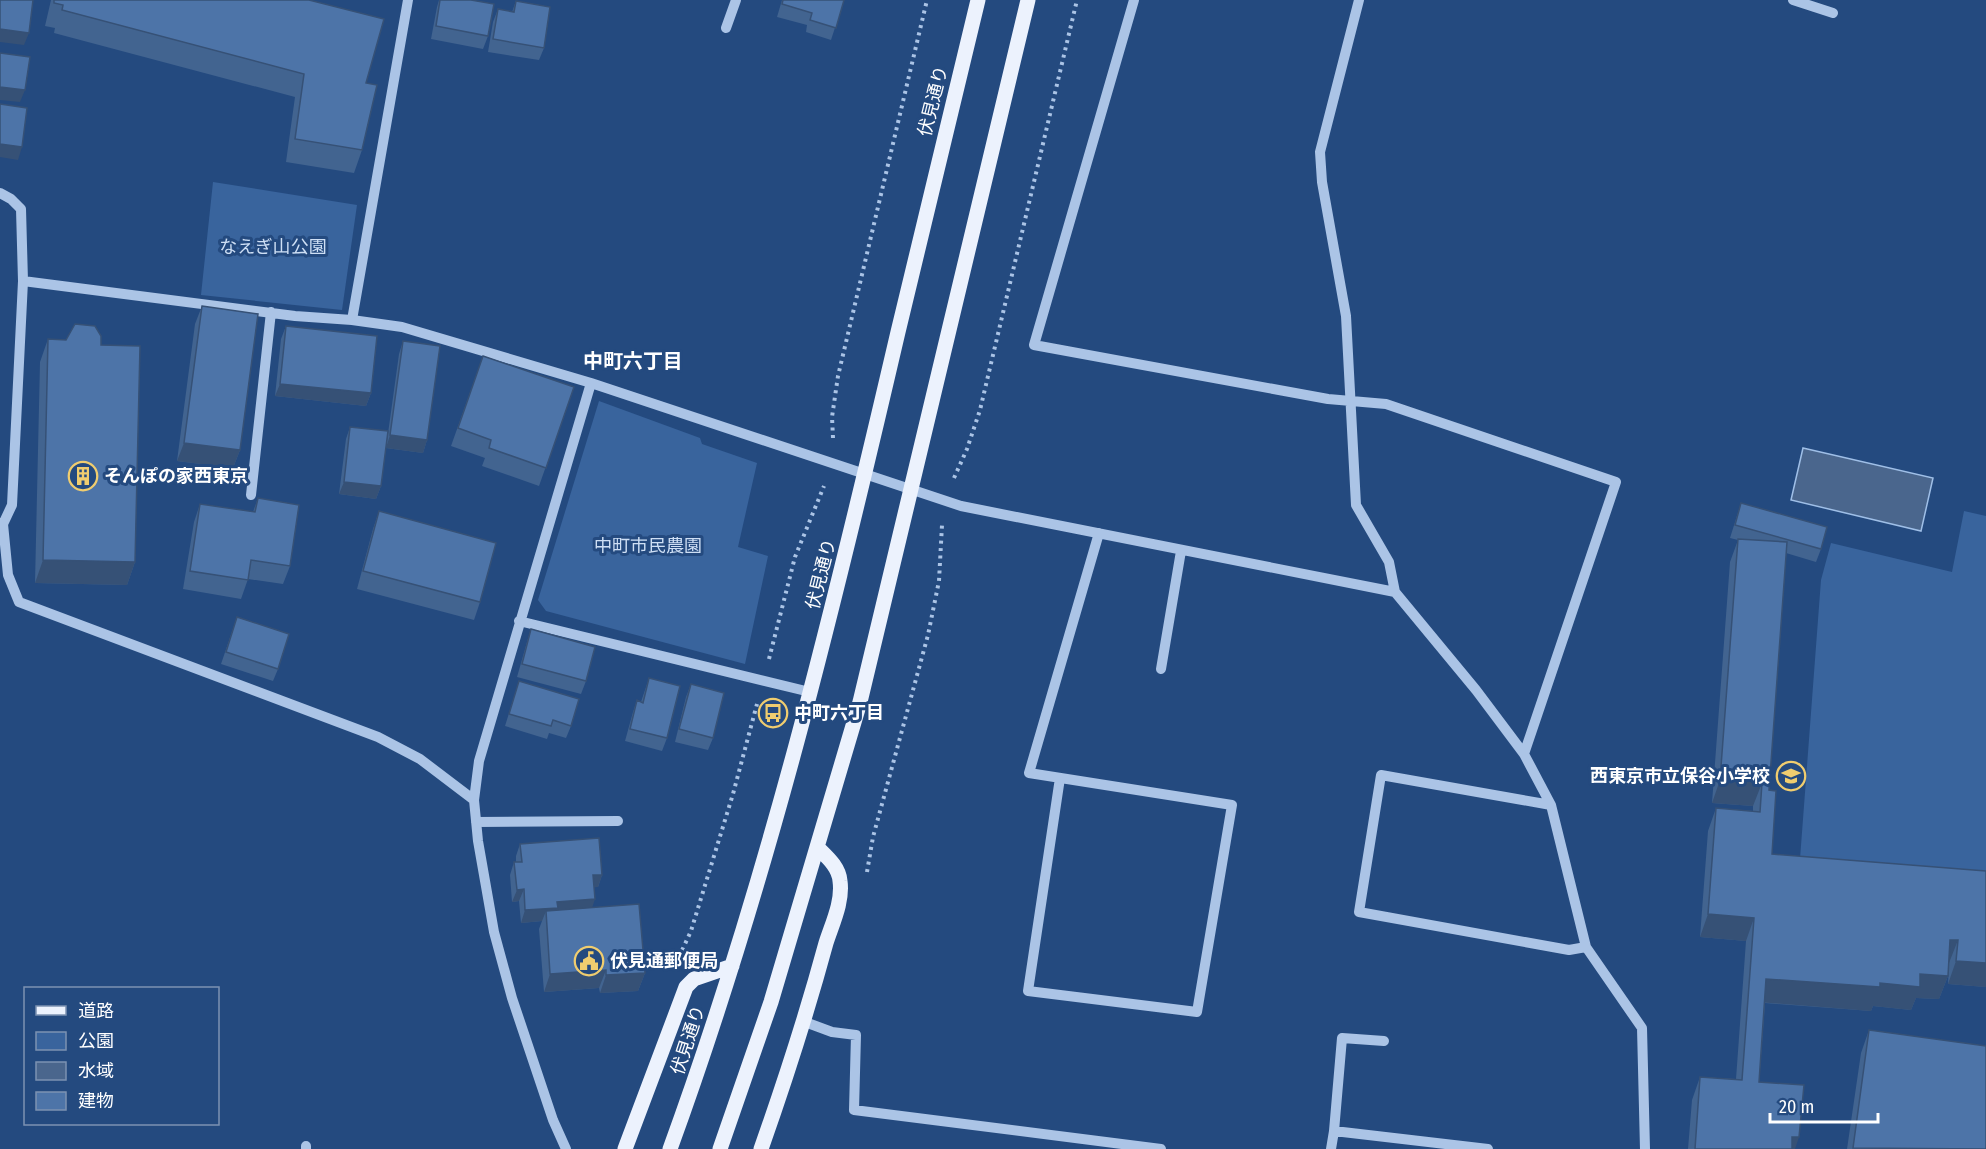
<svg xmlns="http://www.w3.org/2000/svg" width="1986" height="1149" font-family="'Fira Sans Condensed','Noto Sans JP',sans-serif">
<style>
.green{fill:#39649d}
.water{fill:#4a668d;stroke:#9fbfe7;stroke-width:1.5}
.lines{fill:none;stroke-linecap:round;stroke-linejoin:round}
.path{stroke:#abc4e6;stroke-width:4;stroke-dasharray:3 4.5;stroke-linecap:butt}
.minor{stroke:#abc4e6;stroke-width:10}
.major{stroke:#ecf2fd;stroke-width:15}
.wall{fill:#426490}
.shaded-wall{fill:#365176}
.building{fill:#4d74a8;stroke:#365176;stroke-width:1.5}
.labels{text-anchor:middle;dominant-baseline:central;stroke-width:6;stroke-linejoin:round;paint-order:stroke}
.street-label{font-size:18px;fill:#fff;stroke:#244a7f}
.park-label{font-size:18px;fill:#cedff5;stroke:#244a7f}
.poi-label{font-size:18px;font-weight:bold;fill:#fff;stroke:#244a7f;text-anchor:start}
.neighbourhood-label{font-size:20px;font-weight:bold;fill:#fff;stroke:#244a7f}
</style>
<rect width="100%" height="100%" fill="#244a7f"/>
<!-- green -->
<path class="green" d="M213,182L357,205L342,310L201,295Z
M599,401L700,438L702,444L757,463L738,547L768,556L745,664L546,611L538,600Z
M1964,511L1986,516V876L1800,859L1821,580L1831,543L1952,572Z"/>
<!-- water -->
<path class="water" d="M1803,448L1933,478L1921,531L1791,500Z"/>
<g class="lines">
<!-- path -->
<path class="path" d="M833,438L832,417L838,376L927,0
M954,478L967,449L980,410L1077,0
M769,659L795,557L824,486
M867,872L873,837L928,635L939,581L942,525
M679,957L691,931L733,794L757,704"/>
<!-- minor -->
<path class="minor" d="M1134,0L1034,345L1328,399L1386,404L1616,482L1524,754
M1359,0L1320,152L1322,182L1346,316L1356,505L1389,562L1395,592L1476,690L1524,754L1551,805L1586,947L1642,1028L1645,1149
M1793,0L1833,13
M726,28L736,0
M0,193L11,199L21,209L23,281L295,316L352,320L402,327L591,383L961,506L1395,592
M352,320L408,0
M251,495L271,312
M0,523L3,524L12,505L23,281
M3,524L8,575L19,602L378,737L420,759L474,800
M519,621L810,692
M1161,669L1181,551
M1060,778L1028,991L1197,1012L1232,805L1029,773L1099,533
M1551,805L1381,775L1359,912L1569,950L1586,947
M476,822L618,821
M805,1022L832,1032L856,1035L854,1110L1161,1149
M1334,1131L1342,1038L1384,1041
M306,1149V1146
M566,1149L553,1120L512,998L494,932L478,841L474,800L479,761L591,383
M1331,1149L1334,1131L1488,1149"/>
<!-- major -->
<path class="major" d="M625,1149L686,987L694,979L732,966
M670,1149C767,883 834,607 898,332C924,221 952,111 978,0
M720,1149L771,1002L860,702L1028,0
M761,1149C785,1081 807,1013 826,943C832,924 843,902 840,881C839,867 827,857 818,848"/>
</g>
<!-- wall -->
<path class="wall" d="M51,0H309L362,150L354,173L286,162L295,97L54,33L55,28L45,26Z
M439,0L488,36L483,49L431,39L437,7Z
M782,0H844L831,40L806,32L807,25L777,17Z
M516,1L544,48L539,60L488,52L493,22L498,9L512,12Z
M202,306L240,450L233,468L177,461L195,324Z
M286,326L371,393L366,406L275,396L281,339Z
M48,339L101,345L135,562L127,585L35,583L40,362Z
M403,341L427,440L423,453L386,448L399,354Z
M483,356L574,387L539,486L482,466L485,458L451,446Z
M350,427L381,486L376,499L339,494L346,439Z
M258,498L290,566L283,584L248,579L241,599L183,589L194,522L200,504L253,512Z
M1741,503L1821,549L1816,562L1786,553L1769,790L1772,854L1986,871V987L1948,984L1949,963L1948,976L1939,999L1916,998L1911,1010L1873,1006L1871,1011L1765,1003L1759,1082L1795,1149H1688L1692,1100L1700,1077L1736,1079L1746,941L1700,937L1708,831L1716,808L1753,811V806L1712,803L1730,562L1738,540L1730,538Z
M379,511L480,602L474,620L357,589L373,529Z
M237,617L278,669L273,681L221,664Z
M531,629L586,681L581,694L517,677L527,642Z
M649,678L667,738L662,751L625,741L633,712L637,700L641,702Z
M519,681L571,726L566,738L549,733L547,739L505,726Z
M691,684L713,738L708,750L675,742L686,697Z
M520,844L602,875L598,887H594L592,907L645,973L638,991L600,993L599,988L544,992L539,929L542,921L521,923L519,901L512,902L510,875L514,862H516V856Z
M1869,1030L1986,1149H1847L1861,1053Z"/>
<!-- shaded-wall -->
<path class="shaded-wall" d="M0,29L29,33L24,45L0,42Z
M0,87L25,90L20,102L0,100Z
M0,144L22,147L18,160L0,157Z
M280,384L371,393L366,406L275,396Z
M390,435L427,440L423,453L386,448Z
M184,443L240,450L233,468L177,461Z
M344,482L381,486L376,499L339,494Z
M43,560L135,562L127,585L35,583Z
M1720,780L1762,783L1753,806L1712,803Z
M593,875H602L598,887L588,888Z
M524,889L519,901L512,902L517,890Z
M595,899L591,911H546L542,921L521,923L525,910L557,902Z
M1708,914L1754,918L1746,941L1700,937Z
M1950,940H1958L1949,963H1942Z
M1956,961L1986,963V987L1948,984Z
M606,970L599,988L544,992L550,974Z
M645,973L638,991L600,993L606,975Z
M1920,974L1948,976L1939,999L1916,998L1911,1010L1873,1006L1871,1011L1758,1002L1766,979L1880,983Z
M1792,1137H1799L1795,1149H1788Z"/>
<!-- building -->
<path class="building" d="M0,0H33L29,33L0,29Z
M54,0H309L384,19L366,83L377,85L362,150L295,139L304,74L62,10L63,5L54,3Z
M440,0H471L494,4L488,36L436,26Z
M783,0H844L836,28L810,20L812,13L782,4Z
M516,1L550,7L544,48L493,39L498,9L514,12Z
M0,53L30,57L25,90L0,87Z
M0,104L27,108L22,147L0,144Z
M202,306L258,314L240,450L184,443Z
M75,324L95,326L101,336V345L140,346L135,562L43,560L48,339L66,340Z
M286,326L377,336L371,393L280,384Z
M403,341L440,346L427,440L390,435Z
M483,356L574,387L546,468L489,448L491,440L458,428Z
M350,427L388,431L381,486L344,482Z
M258,498L299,505L290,566L251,560L248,580L190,571L200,504L255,512Z
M1741,503L1827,527L1821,549L1735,525Z
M379,511L496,543L480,602L363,571Z
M1738,539L1787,542L1769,790L1776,791L1772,854L1986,871V963L1956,961L1958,940H1950L1948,976L1920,974V987L1880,983V987L1766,979L1759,1082L1804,1085L1799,1137H1792V1149H1695L1700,1077L1742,1080L1754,918L1708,914L1716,808L1760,812L1762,783L1720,780Z
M237,617L289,634L278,669L226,652Z
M531,629L595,647L586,681L522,664Z
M649,678L680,686L667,738L630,729L637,700L643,703Z
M519,681L579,699L571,726L553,720L551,726L509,714Z
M691,684L724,693L713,738L679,729Z
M599,838L602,875H593L595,899L557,902L558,908L525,910L524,889L517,890L514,862H522L520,844Z
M639,904L645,973L606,975V970L550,974L546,911Z
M1869,1030L1986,1046V1149L1853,1148Z"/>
<!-- icons -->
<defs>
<g id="building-ring" transform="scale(1.5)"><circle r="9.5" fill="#244a7f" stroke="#f0cd6f" stroke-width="1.5"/><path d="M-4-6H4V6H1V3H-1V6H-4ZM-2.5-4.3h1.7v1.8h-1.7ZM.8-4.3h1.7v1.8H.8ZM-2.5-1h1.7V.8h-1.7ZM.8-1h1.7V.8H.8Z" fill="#f0cd6f"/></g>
<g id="bus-ring" transform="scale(1.5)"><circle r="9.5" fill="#244a7f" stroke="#f0cd6f" stroke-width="1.5"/><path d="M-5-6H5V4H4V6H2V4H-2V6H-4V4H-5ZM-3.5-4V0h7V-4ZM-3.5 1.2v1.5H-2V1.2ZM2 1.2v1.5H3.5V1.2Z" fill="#f0cd6f"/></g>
<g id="school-ring" transform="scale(1.5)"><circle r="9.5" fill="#244a7f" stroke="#f0cd6f" stroke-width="1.5"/><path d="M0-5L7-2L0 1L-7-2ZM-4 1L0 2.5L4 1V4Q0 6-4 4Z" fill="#f0cd6f"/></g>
<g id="civic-ring" transform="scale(1.5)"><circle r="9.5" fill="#244a7f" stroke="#f0cd6f" stroke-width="1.5"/><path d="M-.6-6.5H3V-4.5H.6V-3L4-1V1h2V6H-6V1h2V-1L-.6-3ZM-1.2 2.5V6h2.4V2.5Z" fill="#f0cd6f"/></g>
</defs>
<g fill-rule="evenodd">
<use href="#building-ring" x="83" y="476"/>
<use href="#bus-ring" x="773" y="713"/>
<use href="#school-ring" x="1791" y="776"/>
<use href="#civic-ring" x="589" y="961"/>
</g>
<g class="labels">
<!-- street labels -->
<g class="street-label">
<text transform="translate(933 101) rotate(-76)">伏見通り</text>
<text transform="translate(821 574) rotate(-76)">伏見通り</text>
<text transform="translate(688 1040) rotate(-72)">伏見通り</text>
</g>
<!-- park labels -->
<g class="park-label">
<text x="273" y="247">なえぎ山公園</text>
<text x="648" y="546">中町市民農園</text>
</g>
<!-- poi labels -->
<g class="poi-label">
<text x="104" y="476">そんぽの家西東京</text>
<text x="794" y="713">中町六丁目</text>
<text x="1770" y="776" text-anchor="end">西東京市立保谷小学校</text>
<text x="610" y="961">伏見通郵便局</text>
</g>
<!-- neighbourhood labels -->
<g class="neighbourhood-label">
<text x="633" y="361">中町六丁目</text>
</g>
</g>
<!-- legend -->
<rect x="24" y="987" width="195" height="138" fill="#244a7f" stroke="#7c92b2" stroke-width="1.5"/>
<rect x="36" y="1006" width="30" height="9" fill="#ecf2fd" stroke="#7c92b2" stroke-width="1.5"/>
<text x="78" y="1017" font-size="18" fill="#ffffff">道路</text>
<rect x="36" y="1032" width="30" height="18" fill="#39649d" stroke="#7c92b2" stroke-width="1.5"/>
<text x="78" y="1047" font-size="18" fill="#ffffff">公園</text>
<rect x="36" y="1062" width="30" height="18" fill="#4a668d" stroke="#7c92b2" stroke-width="1.5"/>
<text x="78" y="1077" font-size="18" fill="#ffffff">水域</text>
<rect x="36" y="1092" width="30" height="18" fill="#4d74a8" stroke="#7c92b2" stroke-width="1.5"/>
<text x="78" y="1107" font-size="18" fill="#ffffff">建物</text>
<!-- scale -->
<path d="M1770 1113v9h108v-9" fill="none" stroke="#ffffff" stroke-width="3"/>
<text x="1779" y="1113" font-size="18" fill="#ffffff" stroke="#244a7f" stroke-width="4.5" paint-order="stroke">20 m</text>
</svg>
